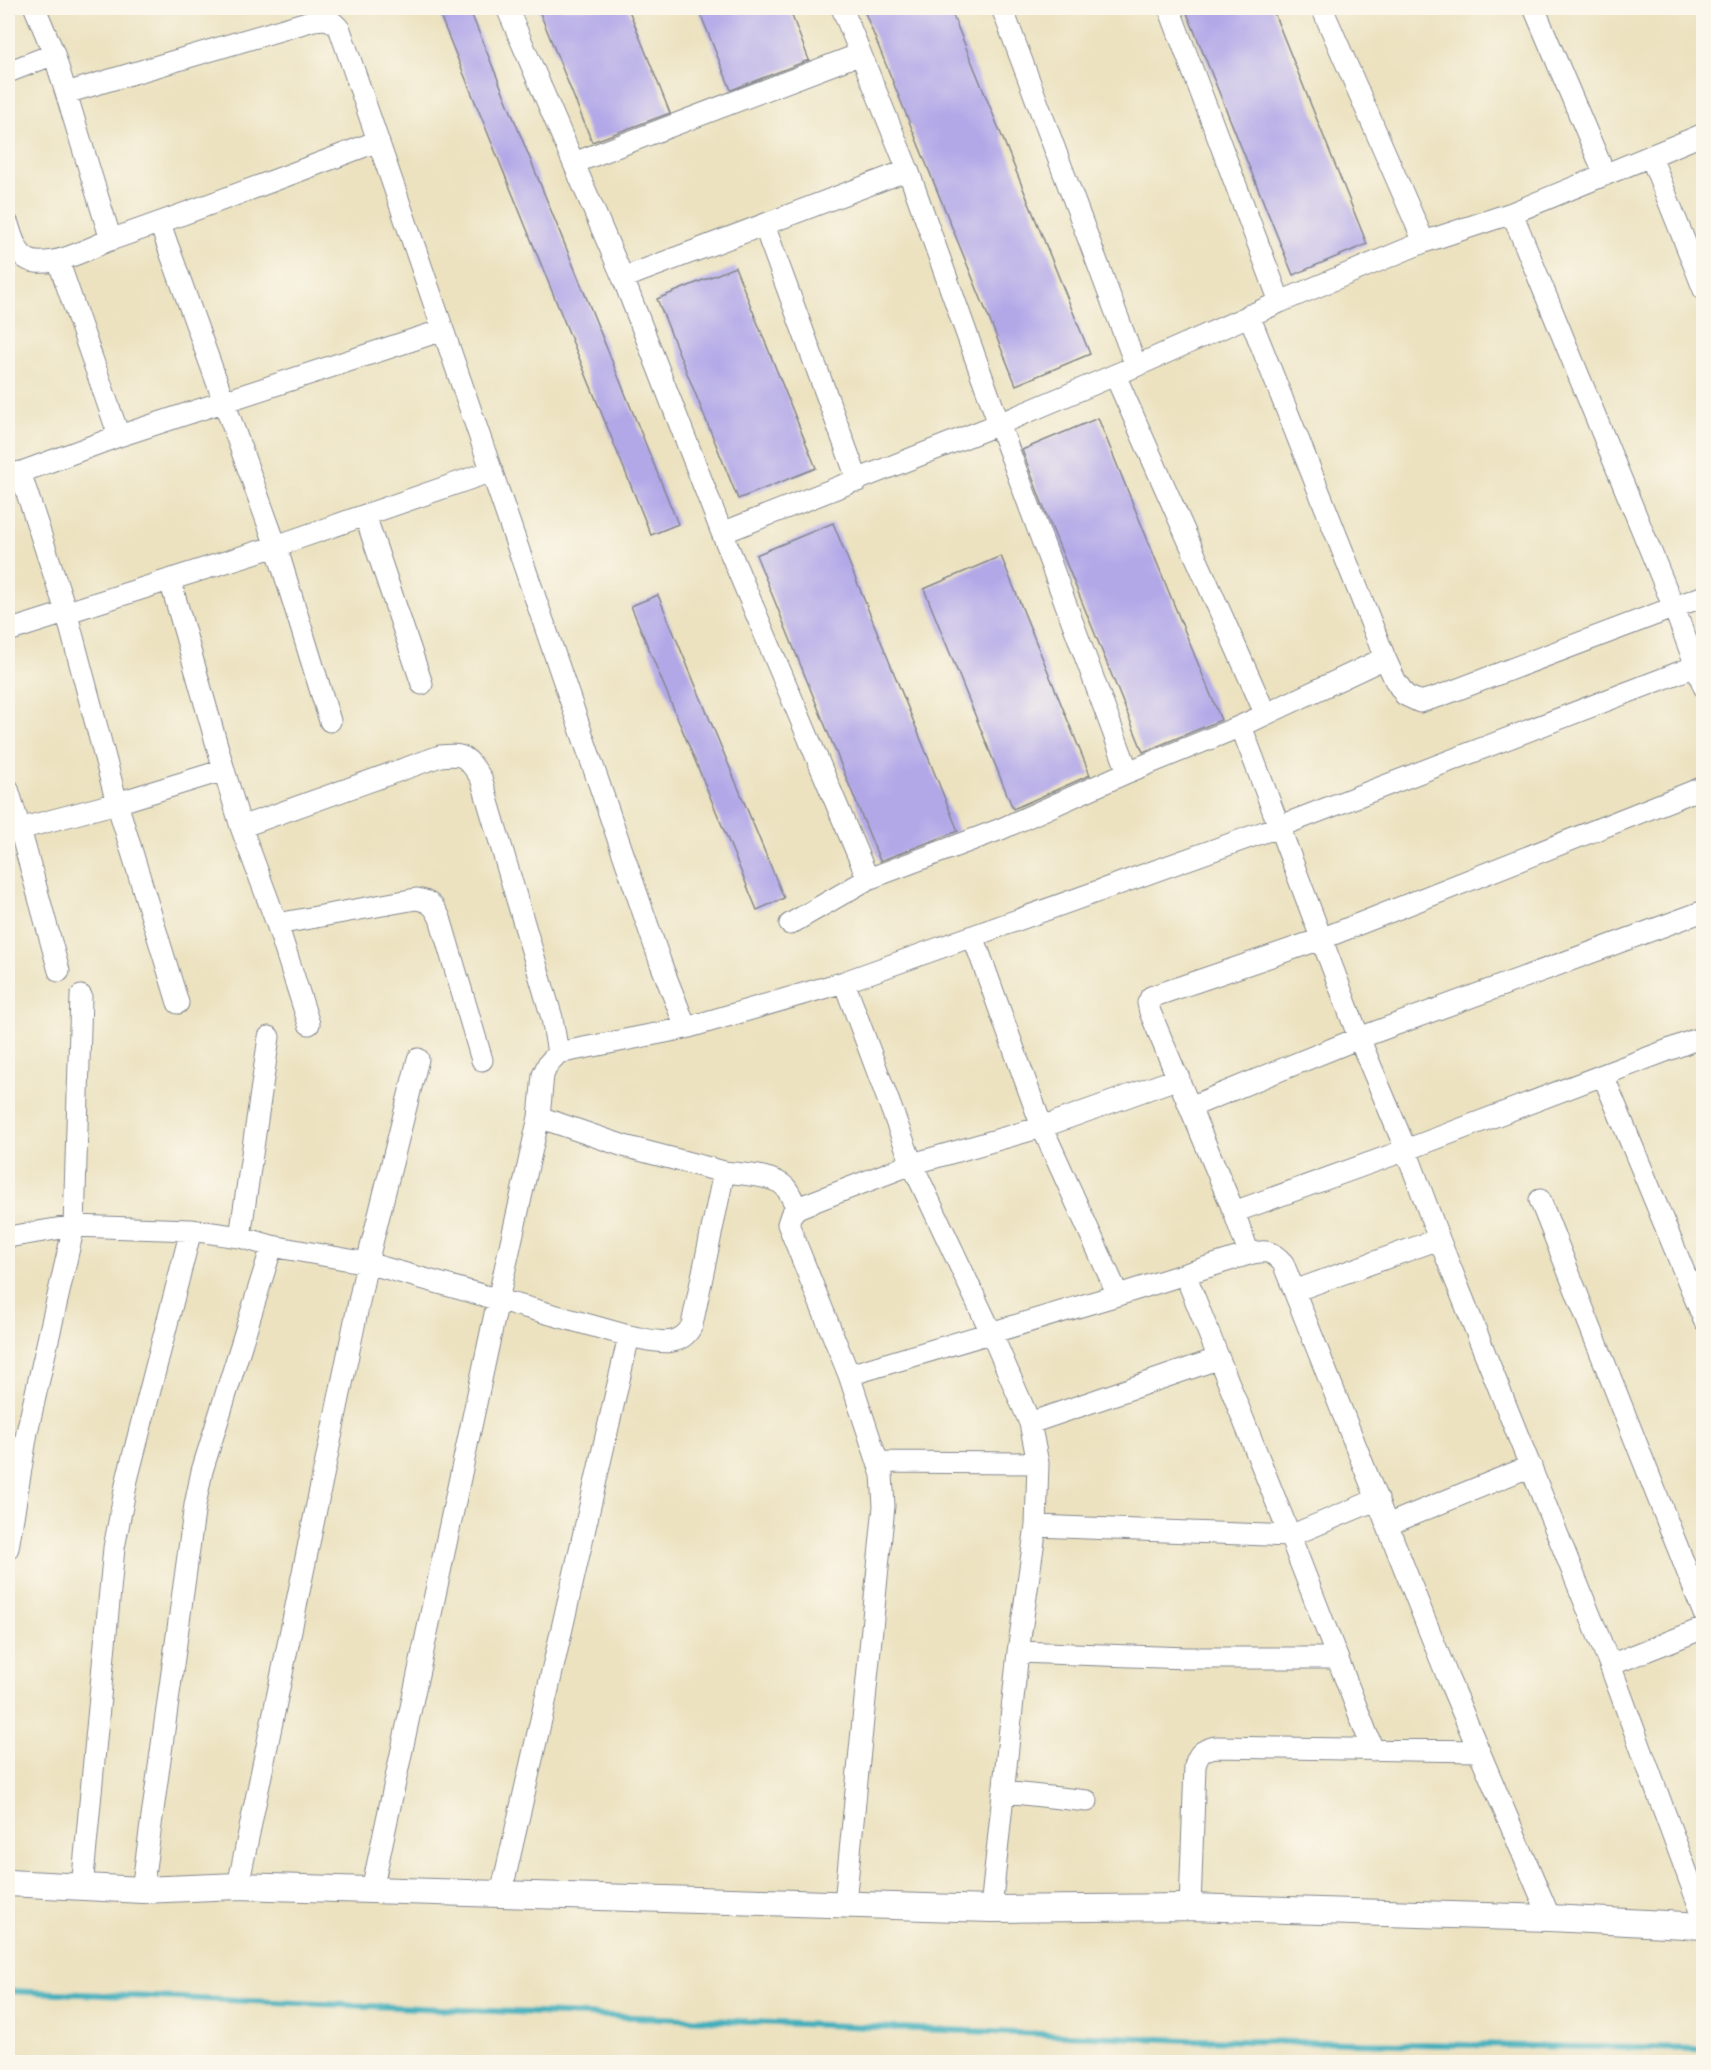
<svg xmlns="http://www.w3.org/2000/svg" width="1711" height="2070" font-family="'Comic Neue',sans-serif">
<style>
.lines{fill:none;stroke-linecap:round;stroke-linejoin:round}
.stream{stroke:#3eaebb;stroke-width:6}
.building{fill:#b2a8e8}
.minor-casing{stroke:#84888f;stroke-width:23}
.tertiary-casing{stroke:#84888f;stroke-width:28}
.minor{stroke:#fff;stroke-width:21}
.tertiary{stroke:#fff;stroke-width:26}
</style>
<rect width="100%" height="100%" fill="#fbf7ec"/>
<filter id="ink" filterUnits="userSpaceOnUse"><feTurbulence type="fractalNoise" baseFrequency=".0167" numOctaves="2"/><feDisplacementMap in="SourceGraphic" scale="12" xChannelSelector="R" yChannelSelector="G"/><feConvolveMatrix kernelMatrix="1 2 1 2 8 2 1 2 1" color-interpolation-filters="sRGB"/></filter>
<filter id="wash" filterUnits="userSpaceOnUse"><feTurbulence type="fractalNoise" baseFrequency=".008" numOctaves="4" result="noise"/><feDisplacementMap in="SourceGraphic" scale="24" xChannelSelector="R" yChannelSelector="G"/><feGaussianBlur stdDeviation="1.35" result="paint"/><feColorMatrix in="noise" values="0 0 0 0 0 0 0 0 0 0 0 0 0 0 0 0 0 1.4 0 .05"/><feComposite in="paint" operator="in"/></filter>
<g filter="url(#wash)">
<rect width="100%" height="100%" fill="#ece2c0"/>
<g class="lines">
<!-- stream -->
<path class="stream" d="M8,1991L1187,2040L1704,2049"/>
</g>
<g id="blocks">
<!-- building -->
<path class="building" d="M437,8H469L678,524L651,535Z
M538,8H628L670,113L592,142Z
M698,8H789L809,60L731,90Z
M863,8H950L1090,354L1016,385Z
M1185,8H1272L1367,244L1293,275Z
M735,267L816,468L738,499L657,299Z
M1098,418L1221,720L1143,752L1045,511L1022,450Z
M833,523L958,831L880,861L756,555Z
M1001,556L1090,775L1013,809L924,589Z
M658,595L784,898L757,910L631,606Z"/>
</g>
</g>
<g filter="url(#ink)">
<use href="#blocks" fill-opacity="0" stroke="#84888f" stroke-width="1.5"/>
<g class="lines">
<!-- minor casing -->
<g class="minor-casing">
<path id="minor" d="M35,8L54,54L111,240
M507,8L623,278L722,533L868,879
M842,8L908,170L999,424L1128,772
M1002,8L1136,366
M1169,8L1280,302
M1322,8L1424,242
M1534,8L1605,175
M8,72L54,54
M66,93L314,20C327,18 332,19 340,30L661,964L686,1028
M1651,157L1704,290
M574,163L860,54
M1512,213L1674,608L1704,687
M8,224C12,237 18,261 36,262C61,264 87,249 110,240C200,209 289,175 378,141
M160,224L276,546L330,721
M764,225L858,481
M58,260L119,436
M623,278L908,170
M1249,315L1385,658L1395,680L1405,695L1420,702L1440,696L1704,596
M1115,375L1265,713
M20,472L66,611L117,803L178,1003
M8,477L119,436L443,330
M365,515L422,684
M722,533L999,424L1136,366L1280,302L1424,242L1512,213L1704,134
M170,580L224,770
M8,631L276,546L492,471
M1241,726L1359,1038L1406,1150L1439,1239L1610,1665L1704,1919
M8,789L20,829L59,971
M241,827L277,924L309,1024
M8,832L117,803L224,770L241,827L440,756C465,753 467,757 481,778L552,1018L558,1053
M277,924L416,899C430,901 434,906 440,918L482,1060
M790,924L868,879L1001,829L1128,772L1241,726L1385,658
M973,936L1042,1127L1118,1295
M844,982L912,1164L991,1332L1030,1423L1038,1463L1036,1526L1018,1652L991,1909
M1603,1075L1704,1320
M1190,1107L1359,1038L1704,911
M539,1117L624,1146L724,1172
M1540,1200L1704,1614
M1234,1212L1406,1150L1697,1039L1704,1038
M8,1237L74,1226L191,1230L240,1237L272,1246L367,1263L629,1336C652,1340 680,1351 692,1325L724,1172C740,1174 775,1175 785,1187C790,1192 793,1201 797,1208
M240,1237L269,1037
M1249,1254L1234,1212L1150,1012L1148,1003L1151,997L1321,939L1704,787
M1185,1274L1290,1536L1373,1750
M1294,1291L1439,1239
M849,1375L1118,1295L1249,1254C1265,1250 1271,1250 1283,1263L1448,1678L1550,1918
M1030,1423L1217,1359
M878,1462L1038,1463
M1387,1525L1531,1466
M1036,1526L1290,1536L1378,1499
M8,1548L27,1432L74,1226L81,996
M1018,1652L1187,1658H1337
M1610,1665L1704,1628
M1004,1792L1087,1801
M238,1886L367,1263L418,1059
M82,1888L114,1548L127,1480L191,1230
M142,1890L195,1505L202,1471L272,1246
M372,1890L498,1300L539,1117L543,1075L548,1064L558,1053L686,1028L844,982L1278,827L1696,666
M501,1894L629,1336
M845,1903L884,1506L882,1475L849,1375L788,1224L791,1215L797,1208L912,1164L1042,1127L1179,1078
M1190,1907L1195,1766C1198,1754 1202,1750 1215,1747L1479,1751"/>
</g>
<!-- tertiary casing -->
<g class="tertiary-casing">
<path id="tertiary" d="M8,1883L142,1890L238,1886L991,1909L1190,1907L1550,1918L1704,1926"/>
</g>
<!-- minor -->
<use href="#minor" class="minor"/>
<!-- tertiary -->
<use href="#tertiary" class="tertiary"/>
</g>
</g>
<!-- margin -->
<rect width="1711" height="2070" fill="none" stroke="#fbf7ec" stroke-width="30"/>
</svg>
